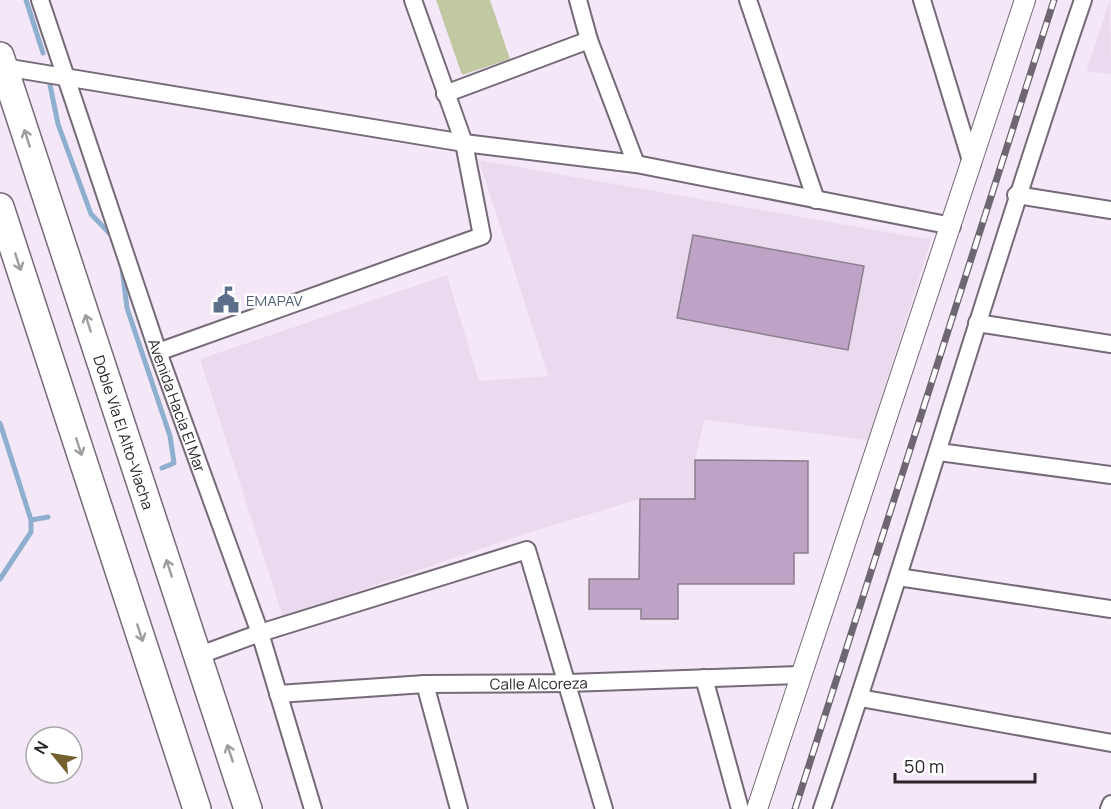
<svg xmlns="http://www.w3.org/2000/svg" width="1111" height="809" font-family="Manrope,sans-serif">
<style>
.built{fill:#ebd9ef}
.green{fill:#c0c9a2}
.lines{fill:none;stroke-linecap:round;stroke-linejoin:round}
.stream{stroke:#8eafce;stroke-width:5}
.building{fill:#bfa3c6;stroke:#8a7e8c;stroke-width:1.5}
.minor-casing{stroke:#756a77;stroke-width:20}
.tertiary-casing{stroke:#756a77;stroke-width:22}
.trunk-casing{stroke:#756a77;stroke-width:30}
.minor{stroke:#fff;stroke-width:16}
.tertiary{stroke:#fff;stroke-width:20}
.trunk{stroke:#fff;stroke-width:27}
.rail-casing{stroke:#6e6771;stroke-width:7}
.rail{stroke:#fff;stroke-width:4.5;stroke-dasharray:14;stroke-linecap:butt}
.oneway{stroke:#9f9da0}
.labels{text-anchor:middle;dominant-baseline:central;stroke-width:5;stroke-linejoin:round;paint-order:stroke}
.service-label{font-size:15px;fill:#4e5e75;stroke:#fff;text-anchor:start}
.street-label{font-size:15px;fill:#29252b;stroke:#fff}
</style>
<rect width="100%" height="100%" fill="#f4e8f8"/>
<!-- built -->
<path class="built" d="M1110,0L1111,74L1086,71Z
M479,160L931,240L868,440L704,420L695,460V499H640L524,534L283,617L200,359L447,275L479,381L548,376Z"/>
<!-- green -->
<path class="green" d="M436,0H490L510,59L462,75Z"/>
<g class="lines">
<!-- stream -->
<path class="stream" d="M26,0L43,53
M50,85L58,124L91,214L112,236
M122,268L127,308L170,436L174,463L162,468
M0,423L31,520V532L0,579
M31,520L48,517"/>
</g>
<!-- building -->
<path class="building" d="M693,235L864,266L848,350L677,318Z
M695,460L808,461V553H794V584H678V619H641V609H589V579H639L640,499H695Z"/>
<g class="lines">
<!-- minor casing -->
<g class="minor-casing">
<g id="minor">
<path id="s1" d="M40,0L158,352L260,633L313,809"/>
<path d="M578,0L589,40L636,164"/>
<path d="M748,0L816,200"/>
<path d="M922,0L972,164"/>
<path d="M4,67L464,143L636,164L952,226"/>
<path d="M445,94L589,40"/>
<path d="M1016,195L1111,210"/>
<path d="M977,323L1111,344"/>
<path d="M158,352L482,236L464,143L413,0"/>
<path d="M939,452L1111,475"/>
<path d="M898,577L1111,609"/>
<path d="M197,656L260,633L527,550L604,809"/>
<path d="M704,678L740,809"/>
<path d="M425,684L459,809"/>
<path id="s2" d="M278,694L425,684L568,683L800,675"/>
<path d="M860,698L1111,743"/>
<path d="M822,809C913,541 991,268 1083,0"/>
<path d="M1109,809L1111,804"/>
</g>
</g>
<!-- tertiary casing -->
<g class="tertiary-casing">
<path id="tertiary" d="M757,809L1025,0"/>
</g>
<!-- trunk casing -->
<g class="trunk-casing">
<g id="trunk">
<path id="s3" d="M0,56L248,809"/>
<path d="M0,207L197,809"/>
</g>
</g>
<!-- minor -->
<use href="#minor" class="minor"/>
<!-- tertiary -->
<use href="#tertiary" class="tertiary"/>
<!-- trunk -->
<use href="#trunk" class="trunk"/>
<!-- rail casing -->
<g class="rail-casing">
<path id="rail" d="M795,809L1054,0"/>
</g>
<!-- rail -->
<use href="#rail" class="rail"/>
</g>
<!-- one-way arrows -->
<defs><path id="oneway-shaft" d="M-6 0H5M1.5-3L5.5 0L1.5 3" fill="none" stroke-width="1.6" stroke-linecap="round" stroke-linejoin="round" transform="scale(1.5)"/></defs>
<g class="oneway">
<use href="#oneway-shaft" transform="translate(27 138) rotate(-108)"/>
<use href="#oneway-shaft" transform="translate(18 262) rotate(72)"/>
<use href="#oneway-shaft" transform="translate(88 323) rotate(-108)"/>
<use href="#oneway-shaft" transform="translate(79 447) rotate(72)"/>
<use href="#oneway-shaft" transform="translate(169 568) rotate(-108)"/>
<use href="#oneway-shaft" transform="translate(140 633) rotate(72)"/>
<use href="#oneway-shaft" transform="translate(230 753) rotate(-108)"/>
</g>
<!-- icons -->
<defs>
<g id="civic-bare" transform="scale(2.07)"><path d="M-.6-6.5H3V-4.5H.6V-3L4-1V1h2V6H-6V1h2V-1L-.6-3ZM-1.2 2.5V6h2.4V2.5Z" fill="#5c6f8a" stroke="#fff" stroke-width="2.5" paint-order="stroke"/></g>
</defs>
<g fill-rule="evenodd">
<use href="#civic-bare" x="226" y="300"/>
</g>
<g class="labels">
<!-- service labels -->
<g class="service-label">
<text x="246" y="300">EMAPAV</text>
</g>
<!-- street labels -->
<g class="street-label">
<text stroke="none"><textPath href="#s1" startOffset="428">Avenida Hacia El Mar</textPath></text>
<text stroke="none"><textPath href="#s3" startOffset="396">Doble Vía El Alto-Viacha</textPath></text>
<text stroke="none"><textPath href="#s2" startOffset="261">Calle Alcoreza</textPath></text>
</g>
</g>
<!-- north arrow -->
<g transform="translate(54 755) rotate(300)"><circle r="28" fill="#ffffff" stroke="#a9a8aa" stroke-width="1.5"/>
<path d="M0-4.5L10 22L0 15L-10 22Z" fill="#745f2e"/>
<text y="-9" font-size="16" font-weight="bold" text-anchor="middle" fill="#29252b">N</text>
</g>
<!-- scale -->
<path d="M895 773v9h140v-9" fill="none" stroke="#29252b" stroke-width="3"/>
<text x="904" y="773" font-size="18" fill="#29252b" stroke="#ffffff" stroke-width="4.5" paint-order="stroke">50 m</text>
</svg>
